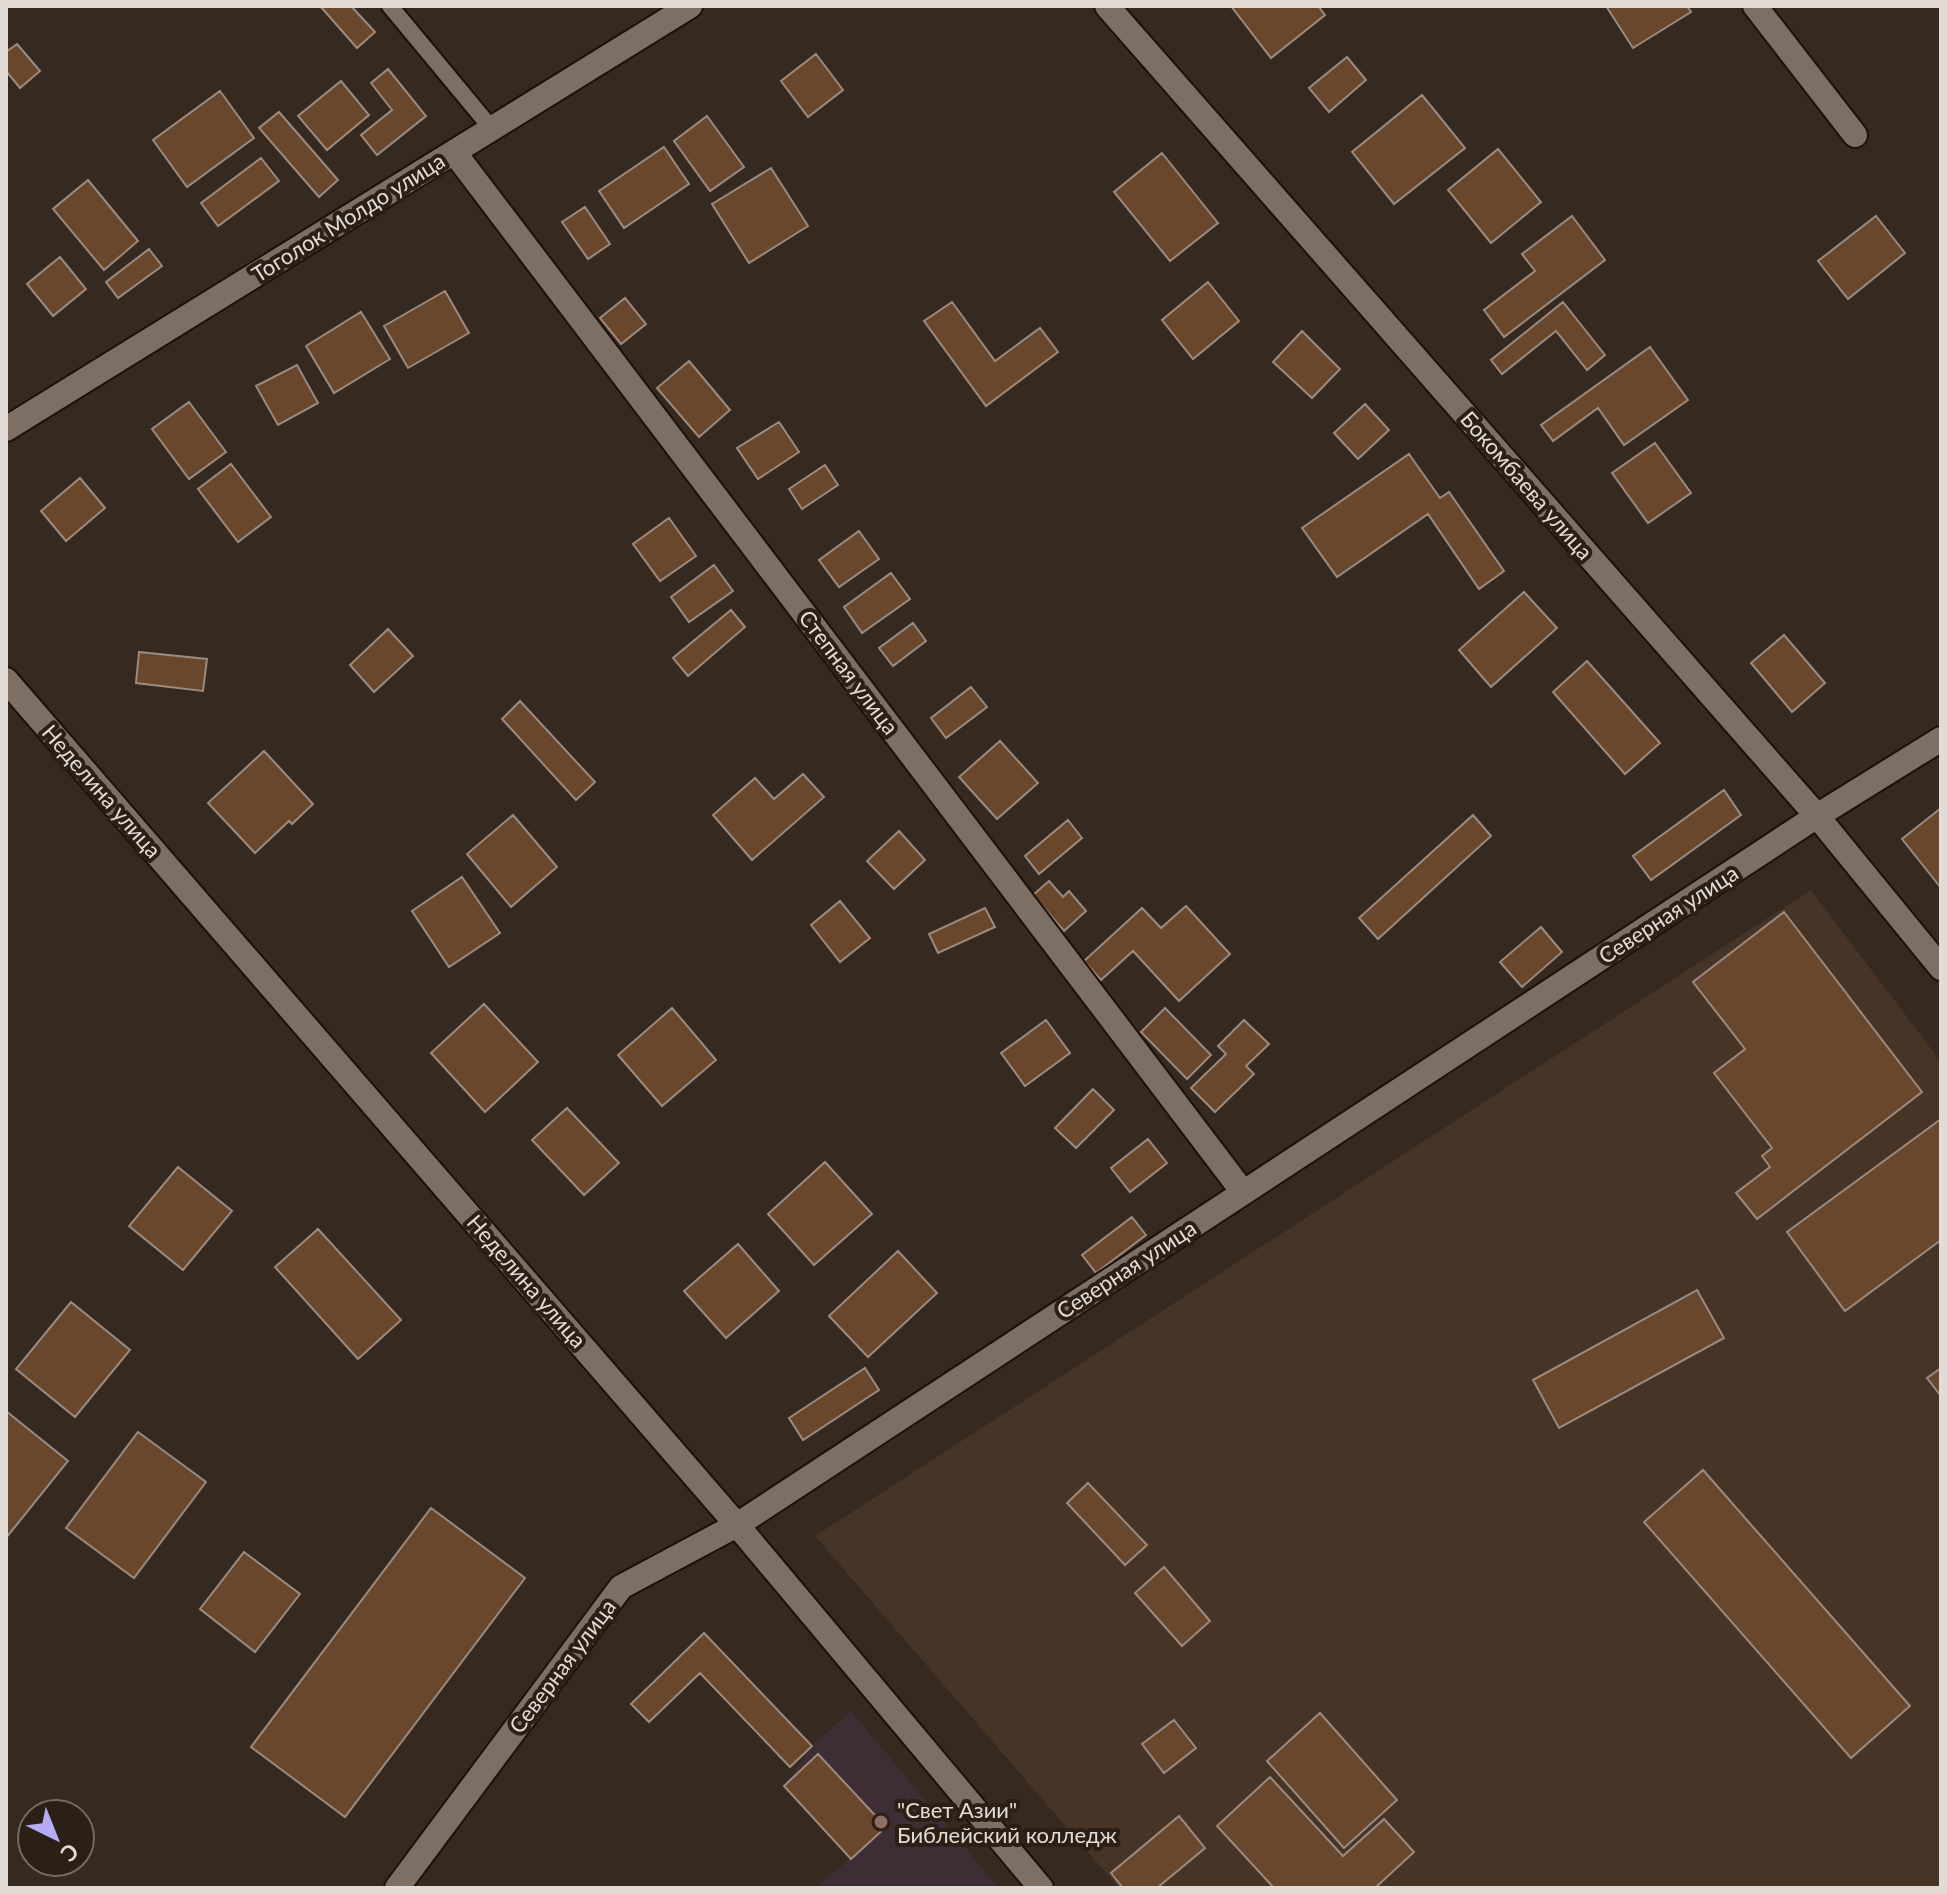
<svg xmlns="http://www.w3.org/2000/svg" width="1947" height="1894" font-family="Lato,sans-serif">
<style>
.built{fill:#463426}
.education{fill:#3f2d35}
.building{fill:#69472c;stroke:#9a8a7f;stroke-width:2}
.lines{fill:none;stroke-linecap:round;stroke-linejoin:round}
.lane-casing{stroke:#1d1109;stroke-width:20}
.street-casing{stroke:#1d1109;stroke-width:28}
.lane{stroke:#7e6f64;stroke-width:16}
.street{stroke:#7e6f64;stroke-width:24}
.education-dot{fill:#8d6e63;stroke:#2b1f16;stroke-width:3}
.labels{text-anchor:middle;dominant-baseline:central;stroke-width:8;stroke-linejoin:round;paint-order:stroke}
.street-label{font-size:22px;fill:#e3dbd5;stroke:#2b1f16}
.poi-label{font-size:22px;fill:#e3dbd5;stroke:#2b1f16;text-anchor:start}
</style>
<rect width="100%" height="100%" fill="#36291f"/>
<!-- built -->
<path class="built" d="M1811,890L1941,1062V1888H1119L815,1536Z"/>
<!-- education -->
<path class="education" d="M851,1711L999,1888H814L851,1858L784,1786L812,1746Z"/>
<!-- building -->
<path class="building" d="M320,6H351L375,32L357,48Z
M1231,6H1318L1325,15L1271,58Z
M1606,6H1687L1691,12L1633,48Z
M17,44L40,71L20,88L6,71V52Z
M816,54L843,90L808,117L781,81Z
M1347,57L1366,80L1329,112L1309,88Z
M388,69L426,116L377,155L361,135L392,110L371,83Z
M341,81L369,115L327,150L298,116Z
M220,91L254,138L187,187L153,140Z
M1422,95L1465,148L1394,204L1352,152Z
M279,112L338,180L319,197L259,128Z
M707,116L744,167L710,191L674,141Z
M664,147L689,184L624,228L599,191Z
M1498,149L1541,202L1491,243L1448,190Z
M1162,153L1218,223L1170,261L1114,192Z
M261,158L279,181L218,226L201,203Z
M771,168L808,226L749,263L712,204Z
M88,180L138,241L104,270L53,209Z
M585,207L610,244L588,259L562,222Z
M1572,216L1605,260L1504,337L1484,310L1535,271L1522,254Z
M1876,216L1905,253L1848,299L1818,261Z
M149,249L162,266L118,298L106,282Z
M60,257L86,289L53,316L27,284Z
M1208,282L1239,321L1193,359L1162,320Z
M445,291L469,333L408,368L384,326Z
M625,298L646,324L621,344L600,318Z
M952,302L995,361L1040,328L1058,352L986,406L924,321Z
M1563,302L1605,355L1587,370L1556,331L1502,374L1491,360Z
M361,312L390,359L334,393L306,346Z
M1302,331L1340,369L1312,398L1273,362Z
M1650,347L1688,400L1624,445L1598,408L1553,441L1541,425Z
M689,361L730,410L699,437L657,388Z
M297,365L318,403L278,425L256,386Z
M189,402L226,452L189,479L152,429Z
M1365,404L1389,430L1358,459L1334,433Z
M779,422L799,452L758,479L737,448Z
M1655,443L1691,493L1648,523L1612,473Z
M1409,454L1440,498L1449,492L1504,571L1479,589L1428,514L1337,577L1302,528Z
M231,464L271,517L238,542L198,489Z
M825,465L838,485L802,509L789,489Z
M80,478L105,508L66,541L41,511Z
M669,518L696,556L660,581L633,544Z
M859,531L879,559L839,587L819,560Z
M714,565L733,591L689,622L671,597Z
M891,573L910,599L862,633L844,607Z
M1524,592L1557,628L1491,687L1459,650Z
M731,610L745,627L688,676L673,658Z
M913,623L926,641L893,666L879,648Z
M388,629L413,656L374,692L350,665Z
M1784,635L1825,683L1792,712L1751,663Z
M139,652L207,659L203,691L136,683Z
M1587,661L1660,743L1625,774L1553,692Z
M971,687L987,707L946,738L931,718Z
M520,701L595,782L576,800L502,719Z
M1000,741L1038,783L997,819L959,777Z
M264,751L313,804L292,824L289,821L255,853L208,803Z
M803,774L824,797L752,860L713,815L755,778L774,799Z
M1724,790L1741,815L1651,880L1633,856Z
M1941,808V888L1902,839Z
M513,815L557,867L511,907L467,854Z
M1473,815L1491,836L1378,939L1359,918Z
M1068,820L1082,838L1039,874L1025,856Z
M899,831L925,860L894,889L867,861Z
M462,877L500,933L449,967L412,911Z
M1049,881L1063,897L1069,891L1086,911L1064,931L1033,895Z
M840,901L870,938L840,962L811,925Z
M1186,906L1230,954L1179,1001L1133,951L1101,980L1084,961L1142,908L1161,928Z
M985,908L995,927L938,953L929,934Z
M1784,912L1922,1092L1757,1219L1736,1193L1770,1167L1762,1156L1772,1148L1714,1073L1745,1049L1693,982Z
M1541,927L1562,952L1522,987L1500,962Z
M484,1004L538,1062L485,1112L431,1053Z
M672,1008L716,1060L662,1106L618,1055Z
M1165,1008L1211,1055L1187,1079L1141,1032Z
M1046,1020L1070,1053L1025,1086L1001,1053Z
M1244,1020L1269,1044L1246,1066L1254,1074L1215,1112L1191,1088L1226,1054L1218,1046Z
M1093,1089L1114,1110L1076,1148L1055,1128Z
M567,1108L619,1163L584,1195L532,1140Z
M1941,1119V1240L1845,1311L1787,1232Z
M1148,1139L1167,1163L1130,1192L1111,1168Z
M825,1162L872,1214L814,1265L768,1214Z
M178,1167L232,1211L183,1270L129,1226Z
M1132,1217L1146,1235L1096,1273L1082,1255Z
M318,1229L401,1320L358,1359L275,1267Z
M738,1244L779,1291L726,1338L684,1291Z
M898,1251L937,1293L868,1357L829,1316Z
M1697,1290L1724,1338L1559,1428L1533,1380Z
M71,1302L130,1350L75,1417L16,1369Z
M865,1368L879,1390L803,1440L789,1418Z
M1941,1368V1396L1927,1378Z
M6,1411L68,1461L6,1538Z
M138,1432L206,1482L134,1578L66,1528Z
M1703,1470L1910,1706L1851,1758L1644,1522Z
M1088,1483L1147,1545L1125,1565L1067,1503Z
M431,1508L525,1578L345,1817L251,1747Z
M244,1552L300,1594L255,1652L200,1609Z
M1164,1567L1210,1621L1182,1646L1135,1593Z
M704,1633L812,1746L790,1767L700,1673L649,1722L631,1704Z
M1320,1713L1397,1800L1344,1848L1267,1761Z
M1174,1720L1196,1748L1164,1773L1142,1744Z
M818,1754L886,1827L851,1859L784,1786Z
M1270,1777L1343,1856L1384,1819L1414,1852L1375,1888H1274L1217,1826Z
M1179,1816L1205,1848L1157,1888H1123L1111,1873Z"/>
<g class="lines">
<!-- lane casing -->
<g class="lane-casing">
<path id="lane" d="M390,6L492,129"/>
</g>
<!-- street casing -->
<g class="street-casing">
<path id="street" d="M1107,6L1817,816L1941,968
M1755,6L1855,135
M454,152L1243,1192
M6,429L690,6
M6,680L737,1525L1041,1888
M397,1888L621,1587L737,1525L1817,816L1941,739"/>
</g>
<!-- lane -->
<use href="#lane" class="lane"/>
<!-- street -->
<use href="#street" class="street"/>
</g>
<!-- markers -->
<circle class="education-dot" cx="881" cy="1822" r="8"/>
<g class="labels">
<!-- street labels -->
<g class="street-label">
<text transform="translate(348 217) rotate(-32)">Тоголок Молдо улица</text>
<text transform="translate(1527 485) rotate(49)">Бокомбаева улица</text>
<text transform="translate(849 672) rotate(53)">Степная улица</text>
<text transform="translate(102 791) rotate(49)">Неделина улица</text>
<text transform="translate(1668 914) rotate(-33)">Северная улица</text>
<text transform="translate(1126 1269) rotate(-33)">Северная улица</text>
<text transform="translate(527 1281) rotate(49)">Неделина улица</text>
<text transform="translate(562 1666) rotate(-53)">Северная улица</text>
</g>
<!-- poi labels -->
<g class="poi-label">
<text x="897" y="1809">"Свет Азии"<tspan x="897" dy="25">Библейский колледж</tspan></text>
</g>
</g>
<!-- border -->
<rect width="1947" height="1894" fill="none" stroke="#e3dbd5" stroke-width="16"/>
<!-- north arrow -->
<g transform="translate(56 1838) rotate(137)"><circle r="38" fill="#2b1f16" stroke="#756a62" stroke-width="2"/>
<path d="M0-6L14 30L0 20L-14 30Z" fill="#b5acf8"/>
<text y="-12" font-size="22" font-weight="bold" text-anchor="middle" fill="#e3dbd5">С</text>
</g>
</svg>
